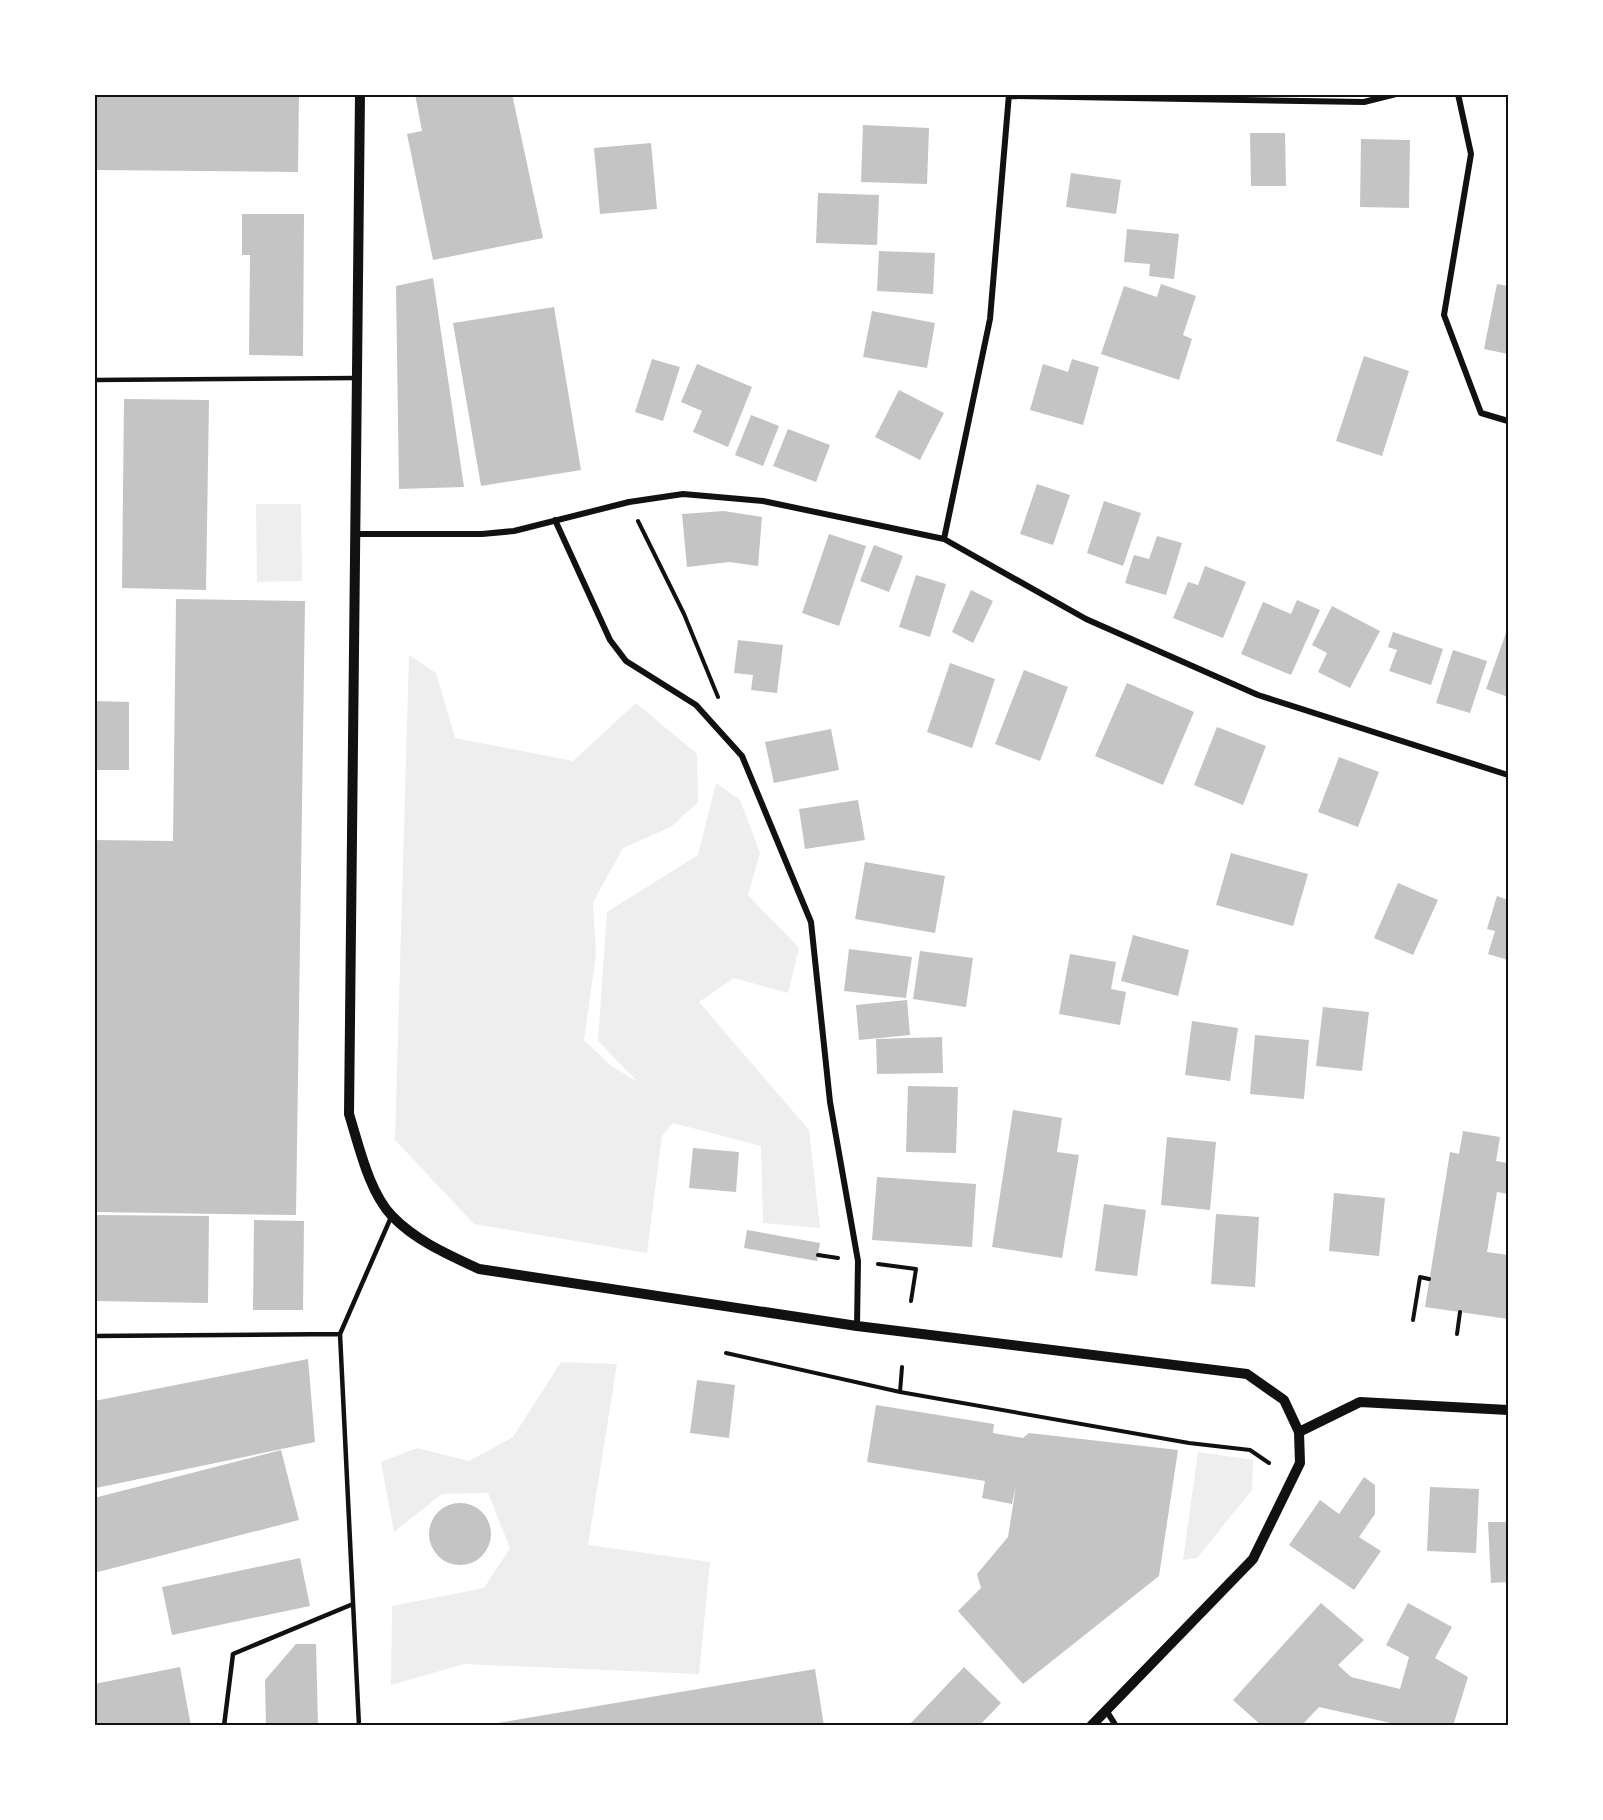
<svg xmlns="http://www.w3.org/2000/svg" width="1603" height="1820" font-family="Manrope,sans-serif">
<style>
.green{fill:#eee}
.building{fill:#c4c4c4}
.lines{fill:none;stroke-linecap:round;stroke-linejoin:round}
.path{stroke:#111;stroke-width:4}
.service{stroke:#111;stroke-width:4.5}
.minor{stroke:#111;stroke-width:6}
.tertiary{stroke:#111;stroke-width:10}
.neatline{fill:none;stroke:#111;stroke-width:2}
</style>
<rect width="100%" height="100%" fill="#fff"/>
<!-- green -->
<path class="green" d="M256,504H301L302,581L257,582Z
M409,655L436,673L455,738L573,761L636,703L697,754L698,802L671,827L623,848L593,902L596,955L584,1040L610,1065L638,1082L598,1041L607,912L698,855L716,783L740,800L760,853L748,895L799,948L788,993L734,978L699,1002L809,1130L820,1228L763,1223L761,1146L673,1123L662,1136L647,1253L474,1224L395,1140Z
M561,1362L617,1364L588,1545L710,1562L699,1674L464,1664L391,1685L392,1606L484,1588L510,1548L488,1493L442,1494L394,1532L381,1462L417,1448L469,1461L513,1437Z
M1198,1452L1253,1460L1252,1490L1197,1558L1183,1560Z"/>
<!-- building -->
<path class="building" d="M94,94H299L298,172L94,170Z
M415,94H512L543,238L433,260L407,134L422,131Z
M863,125L929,128L927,184L861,182Z
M1250,133H1285L1286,186H1251Z
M1361,139L1410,140L1409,208L1360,207Z
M651,143L657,209L600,214L594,148Z
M1071,173L1121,180L1116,214L1066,207Z
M818,193L879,195L877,245L816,243Z
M242,214H304L303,356L249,355L250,255H242Z
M1127,229L1179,234L1174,279L1149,276L1150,264L1124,262Z
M879,251L935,253L933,294L877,291Z
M433,278L464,487L399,489L396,286Z
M1161,284L1196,296L1183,335L1192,339L1179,380L1101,354L1124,286L1157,297Z
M1497,284L1508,286V354L1484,349Z
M554,307L581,470L481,486L453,323Z
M872,311L935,323L927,368L863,357Z
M1364,356L1409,371L1382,456L1336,441Z
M652,359L680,367L663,421L635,412Z
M1072,359L1099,367L1083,425L1030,410L1043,364L1068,372Z
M697,364L752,387L728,447L693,432L702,411L681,402Z
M899,390L944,413L920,460L875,437Z
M124,399L209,400L206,590L122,588Z
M751,415L779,426L763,466L735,455Z
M788,429L830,445L816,482L773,466Z
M1037,484L1070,495L1053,545L1020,534Z
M1104,501L1141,513L1123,566L1087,553Z
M724,511L762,517L758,566L729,562L687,567L682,514Z
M829,534L866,546L839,626L802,613Z
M1157,536L1182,543L1166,595L1125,583L1134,555L1149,559Z
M874,545L903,556L889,592L860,581Z
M1205,566L1246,582L1223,638L1173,618L1188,582L1198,585Z
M916,575L946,584L930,637L899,627Z
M971,590L993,601L973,643L952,632Z
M176,599L305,601L296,1215L94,1212V840L173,841Z
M1297,600L1320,610L1291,675L1241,654L1263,602L1291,614Z
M1332,606L1380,631L1350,688L1318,672L1327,653L1312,645Z
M1508,627V697L1486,689Z
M1393,632L1443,649L1431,685L1389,671L1397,650L1388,647Z
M738,640L783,645L777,693L751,690L753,675L734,673Z
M1453,650L1487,661L1470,713L1436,703Z
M950,663L995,679L972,748L927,732Z
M1024,670L1068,687L1040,761L995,744Z
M1127,683L1194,712L1163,785L1095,756Z
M94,701L129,702V770H94Z
M1217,727L1266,746L1243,805L1194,785Z
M831,729L839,770L774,783L765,742Z
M1339,757L1379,772L1358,827L1318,812Z
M858,800L865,840L805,849L799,809Z
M1231,853L1308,874L1293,926L1216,905Z
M865,862L945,876L935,933L855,919Z
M1398,883L1438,900L1413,955L1374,938Z
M1497,896L1508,900V960L1488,954L1495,931L1487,929Z
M1133,935L1189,950L1178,996L1121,981Z
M849,949L912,957L906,998L844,991Z
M920,951L973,958L966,1007L913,999Z
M1070,954L1116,962L1111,989L1126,992L1120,1025L1059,1014Z
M907,1000L910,1035L859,1040L856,1005Z
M1323,1007L1369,1012L1362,1071L1316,1066Z
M1192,1021L1238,1028L1230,1081L1185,1075Z
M1255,1035L1309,1040L1304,1099L1250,1094Z
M942,1037L943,1073L877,1074L876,1039Z
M908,1086L958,1087L956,1153L906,1152Z
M1013,1110L1062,1118L1057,1152L1079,1155L1062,1258L992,1247Z
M1463,1131L1500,1137L1496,1161L1508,1163V1194L1497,1192L1487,1252L1508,1255V1319L1425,1307L1450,1152L1459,1154Z
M1167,1137L1216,1142L1210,1210L1161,1205Z
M693,1148L739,1152L736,1192L689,1188Z
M877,1177L976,1184L972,1247L872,1240Z
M1334,1193L1385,1198L1379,1256L1329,1251Z
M1104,1204L1146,1210L1137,1276L1095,1271Z
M1216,1214L1259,1217L1255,1287L1211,1284Z
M94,1215L209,1216L208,1303L94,1301Z
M254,1220L304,1221L303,1310H253Z
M747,1230L820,1243L817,1261L744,1248Z
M308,1359L315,1442L96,1488L94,1401Z
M697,1380L735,1385L729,1438L690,1433Z
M876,1405L994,1424L993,1433L1023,1438L1029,1433L1178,1450L1159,1576L1023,1684L958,1611L981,1588L977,1574L1008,1537L1016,1486L1012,1504L982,1498L985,1481L867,1462Z
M281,1450L299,1520L94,1573V1498Z
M1364,1477L1375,1485V1514L1359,1537L1381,1551L1354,1590L1289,1545L1320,1500L1339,1514Z
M1430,1487L1479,1489L1476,1553L1427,1551Z
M429 1534a31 31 0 1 1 62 0a31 31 0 1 1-62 0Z
M1488,1522H1508V1582L1491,1583Z
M300,1558L310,1606L172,1635L162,1587Z
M1321,1603L1364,1640L1338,1665L1351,1677L1400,1689L1409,1657L1386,1645L1408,1603L1452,1627L1435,1658L1468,1677L1453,1726H1404L1319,1707L1301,1726H1262L1233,1700Z
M296,1644H316L318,1726H266L265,1680Z
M180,1667L191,1726H94V1684Z
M964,1667L1001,1703L979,1726H908Z
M815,1669L824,1726H492V1724Z"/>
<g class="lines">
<!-- path -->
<path class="path" d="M638,521L684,614L718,697
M818,1255L838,1258
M878,1264L916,1269L911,1301
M1413,1320L1420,1277L1429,1279
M1457,1334L1460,1312
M726,1353L900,1392
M902,1367L900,1392L1189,1443L1250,1450L1269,1463"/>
<!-- service -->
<path class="service" d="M94,380L357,378
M94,1336L340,1334
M224,1726L233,1654L353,1604
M359,1726L340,1334L392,1215"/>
<!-- minor -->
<path class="minor" d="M1458,94L1471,154L1444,315L1481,413L1508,421
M1009,96L1364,102L1396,94
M555,520L610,640L626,661L696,705L742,756L811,922L830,1102L858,1261L857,1326
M355,534H482L514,531L629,502L683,494L763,501L944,539L1086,619L1258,695L1508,775
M944,539L990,319L1009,94
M1106,1710L1116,1726"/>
<!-- tertiary -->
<path class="tertiary" d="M360,94L349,1114C359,1146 369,1192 392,1216C416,1241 449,1255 479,1269L857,1326L1247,1374L1284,1400L1299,1432L1360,1402L1508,1410
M1091,1726L1253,1559L1300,1463L1299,1432"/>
</g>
<!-- border -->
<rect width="1603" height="1820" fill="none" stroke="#ffffff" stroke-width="192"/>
<rect x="96" y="96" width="1411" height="1628" class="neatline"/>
</svg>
